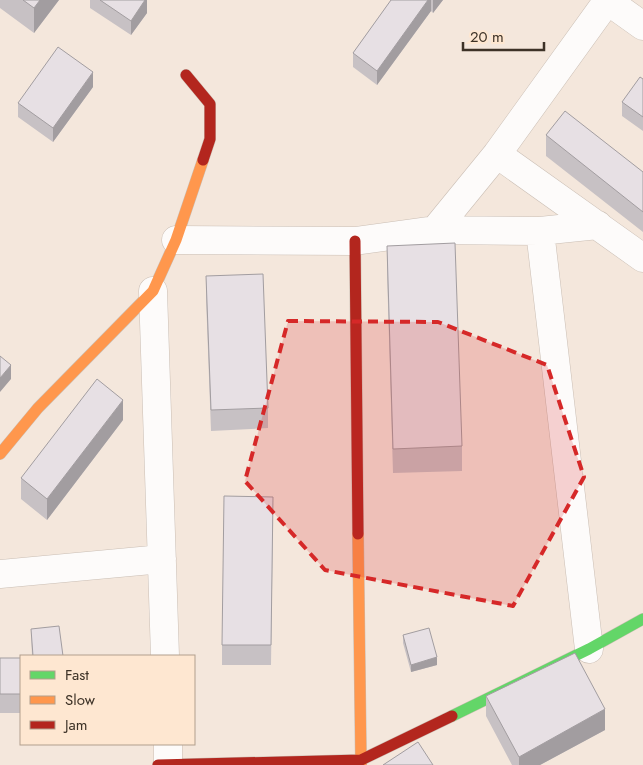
<svg xmlns="http://www.w3.org/2000/svg" width="643" height="765" font-family="Jost,sans-serif">
<style>
.lines{fill:none;stroke-linecap:round;stroke-linejoin:round}
.street-casing{stroke:#cabeb4;stroke-width:29}
.fast-casing{stroke:#cabeb4;stroke-width:12}
.slow-casing{stroke:#cabeb4;stroke-width:12}
.jam-casing{stroke:#cabeb4;stroke-width:12}
.street{stroke:#fdfbfa;stroke-width:28}
.fast{stroke:#63d668;stroke-width:11}
.slow{stroke:#ff974d;stroke-width:11}
.jam{stroke:#b3261e;stroke-width:11}
.wall{fill:#c7c1c4}
.shaded-wall{fill:#a29da0}
.building{fill:#e7e0e4;stroke:#a29da0}
.marked{fill:#d62828;fill-opacity:0.2;stroke:#d62828;stroke-width:4;stroke-dasharray:10 6;stroke-linejoin:round}
</style>
<rect width="100%" height="100%" fill="#f4e7dc"/>
<g class="lines">
<!-- street casing -->
<g class="street-casing">
<path id="street" d="M608,1L643,26
M497,154L643,258
M435,230L497,154L608,0
M540,231L589,649
M176,240L355,241L435,230L540,231L598,225
M153,291L165,656
M0,574L162,559
M168,744V764"/>
</g>
<!-- fast casing -->
<g class="fast-casing">
<path id="fast" d="M452,716L589,649L643,619"/>
</g>
<!-- slow casing -->
<g class="slow-casing">
<path id="slow" d="M0,454L38,408L153,291L176,240L203,160
M358,534L361,765"/>
</g>
<!-- jam casing -->
<g class="jam-casing">
<path id="jam" d="M186,75L210,104V139L203,160
M355,241L358,534
M158,765L361,760L452,716"/>
</g>
<!-- street -->
<use href="#street" class="street"/>
<!-- fast -->
<use href="#fast" class="fast"/>
<!-- slow -->
<use href="#slow" class="slow"/>
<!-- jam -->
<use href="#jam" class="jam"/>
</g>
<!-- wall -->
<path class="wall" d="M0,0H59L34,33L0,8Z
M90,0H147V13L131,35L90,8Z
M391,0H443L433,13L431,11L377,85L353,67V53Z
M643,79V131L622,116V102Z
M93,87L53,142L18,117V103Z
M546,135L643,172V232L546,156Z
M387,246L462,446V471L393,473L387,271Z
M206,276L268,408V428L211,431L206,297Z
M123,420L47,520L21,499V478Z
M273,517L271,665H222V645Z
M31,629L63,656H32Z
M403,635L437,665L411,672L403,643Z
M0,658H21V713H0Z
M486,696L605,730L540,765H512L486,716Z"/>
<!-- shaded-wall -->
<path class="shaded-wall" d="M40,0H59L34,33V8Z
M145,0H147V13L131,35V21Z
M428,0H431V11L377,85V71Z
M433,0H443L433,13Z
M93,72V87L53,142V128Z
M11,365V379L0,392V378Z
M123,400V420L47,520V499Z
M437,657V665L411,672V665Z
M605,709V730L540,765H519V757Z"/>
<!-- building -->
<path class="building" d="M23,0H40L34,8Z
M100,0H145L131,21Z
M391,0H428L377,71L353,53Z
M58,47L93,72L53,128L18,103Z
M640,77L643,79V117L622,102Z
M565,111L643,172V212L546,135Z
M455,243L462,446L393,449L387,246Z
M263,274L268,408L211,410L206,276Z
M0,356L11,365L0,378Z
M97,379L123,400L47,499L21,478Z
M224,496L273,497L271,645H222Z
M59,626L63,656H33L31,629Z
M429,628L437,657L411,665L403,635Z
M575,653L605,709L519,757L486,696Z
M0,658H21V694H0Z
M418,742L433,765H383Z"/>
<!-- marked area -->
<path class="marked" d="M288,321L438,322L547,365L584,477L513,606L325,570L245,481Z"/>
<!-- legend -->
<rect x="20" y="655" width="175" height="90" fill="#fee7d1" stroke="#b19f8d"/>
<rect x="30" y="671" width="25" height="8" fill="#63d668" stroke="#b19f8d"/>
<text x="65" y="680" font-size="15" fill="#3d3227">Fast</text>
<rect x="30" y="696" width="25" height="8" fill="#ff974d" stroke="#b19f8d"/>
<text x="65" y="705" font-size="15" fill="#3d3227">Slow</text>
<rect x="30" y="721" width="25" height="8" fill="#b3261e" stroke="#b19f8d"/>
<text x="65" y="730" font-size="15" fill="#3d3227">Jam</text>
<!-- scale -->
<path d="M463 42v8h81v-8" fill="none" stroke="#3d3227" stroke-width="2.5"/>
<text x="470" y="42" font-size="15" fill="#3d3227" stroke="#fee7d1" stroke-width="4" paint-order="stroke">20 m</text>
</svg>
